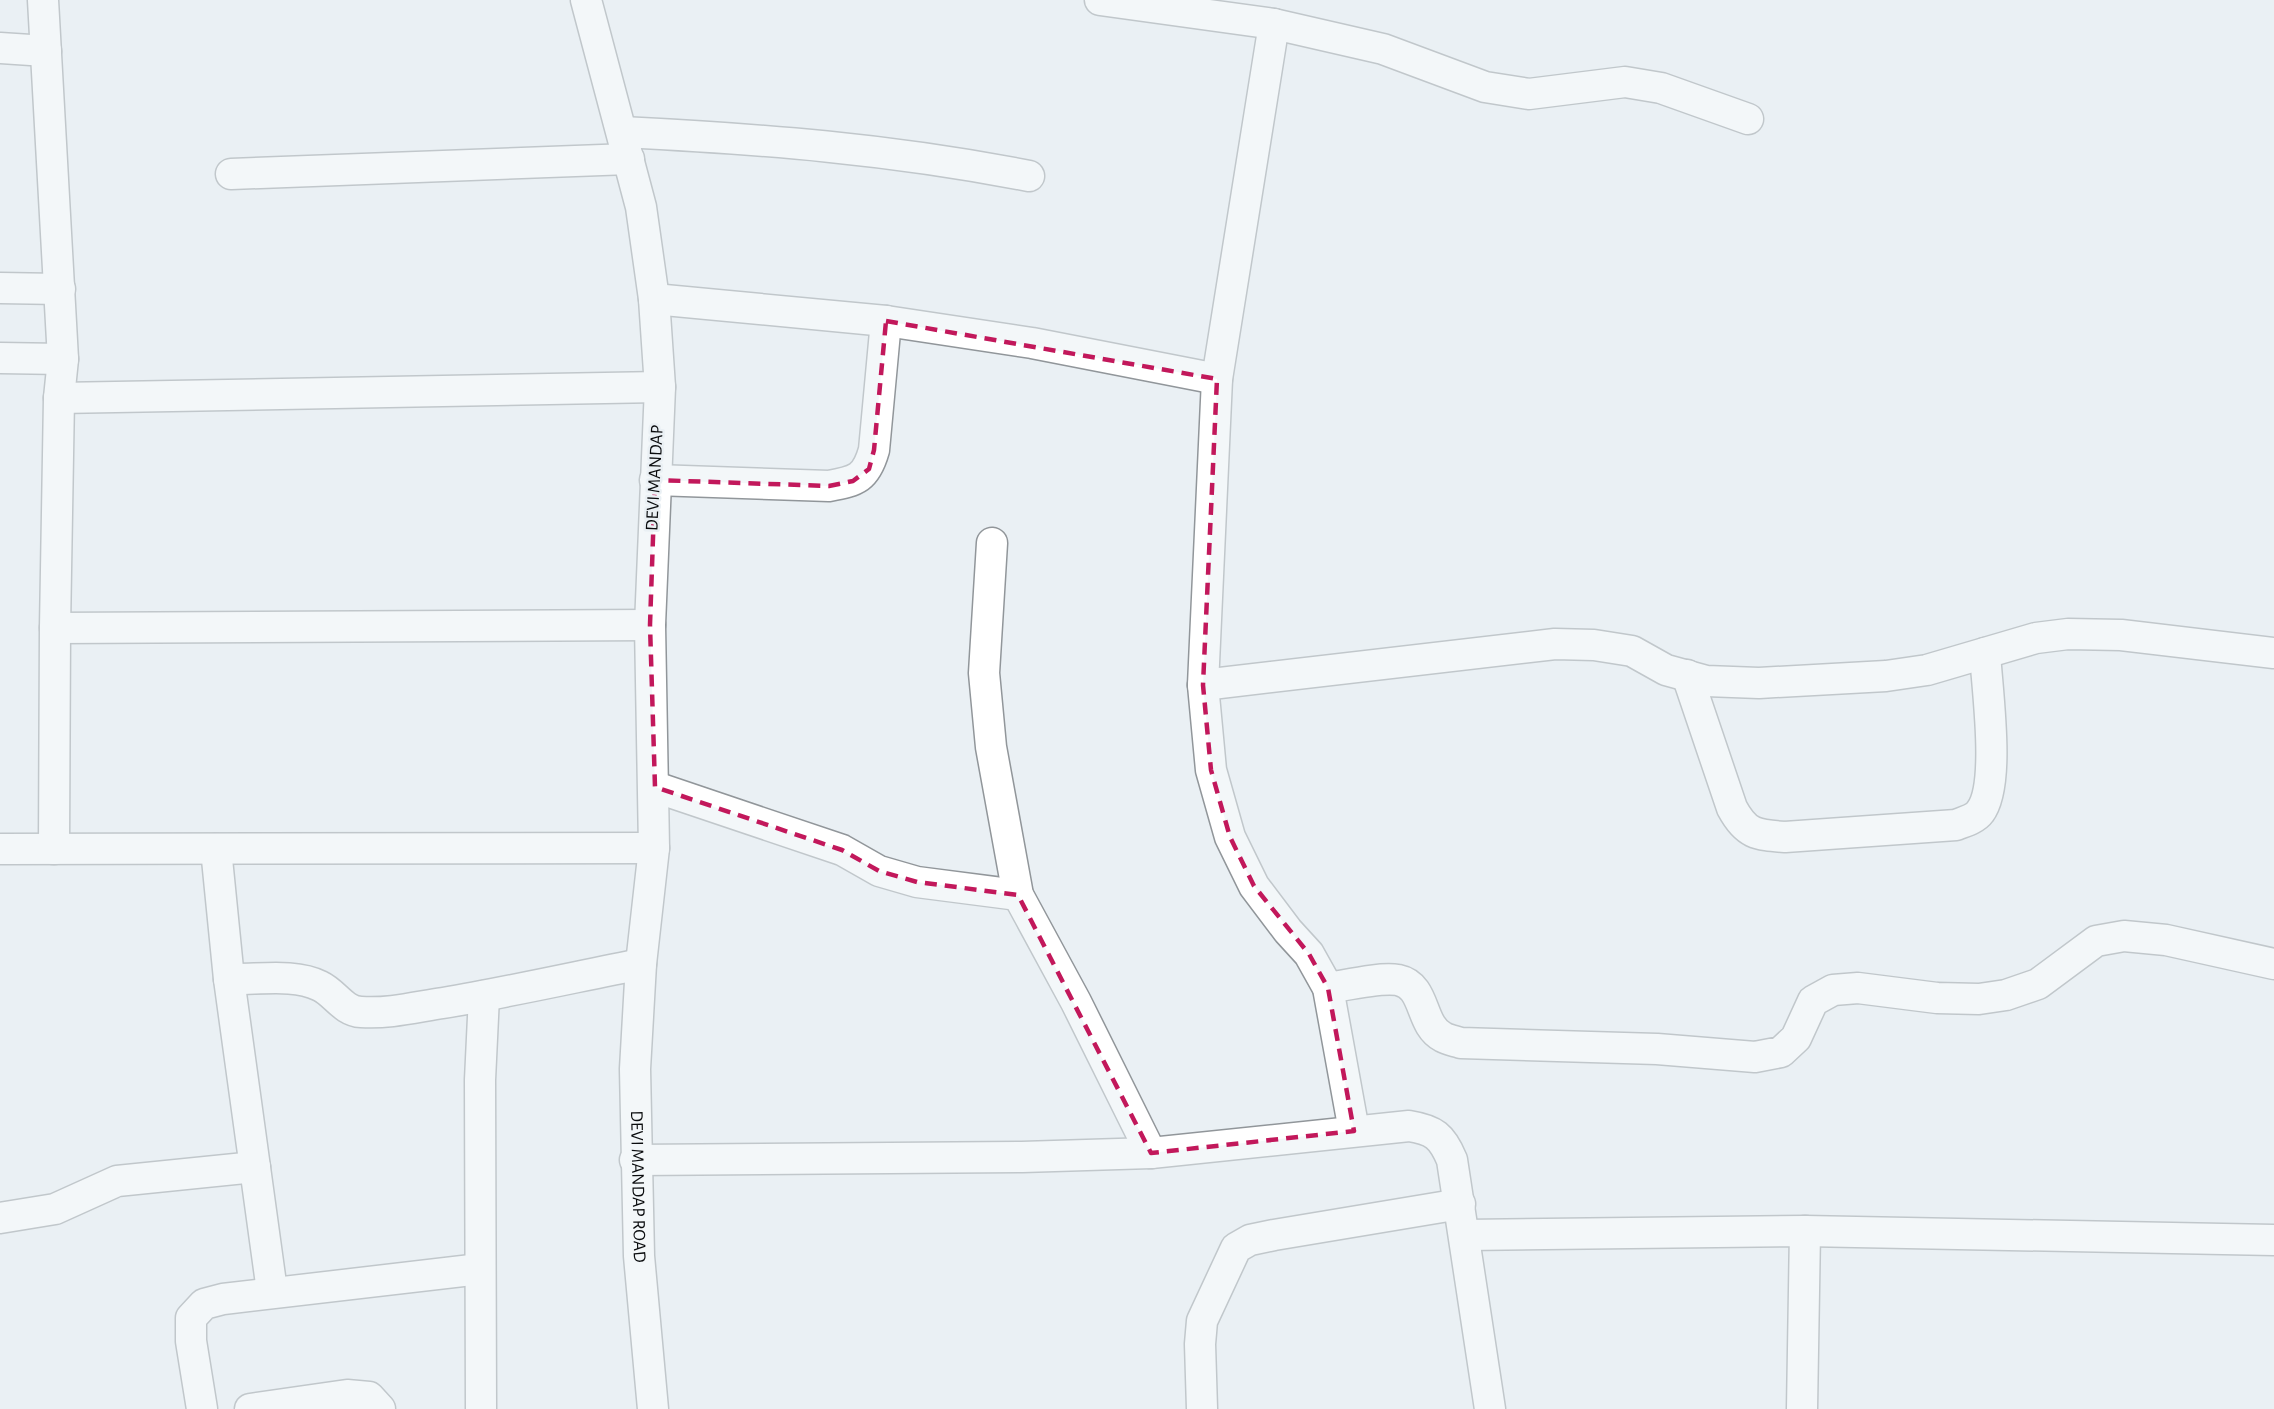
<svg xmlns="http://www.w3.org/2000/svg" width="2274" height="1409" font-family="'Alegreya Sans',sans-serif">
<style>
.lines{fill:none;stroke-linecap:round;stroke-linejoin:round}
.street-casing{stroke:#91969a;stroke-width:33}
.street{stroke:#fff;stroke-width:30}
.marked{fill:none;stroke:#c2185b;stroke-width:4.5;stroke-dasharray:12 8;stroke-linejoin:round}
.labels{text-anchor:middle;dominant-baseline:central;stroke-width:5;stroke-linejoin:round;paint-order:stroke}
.street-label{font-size:18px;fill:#0a0c0e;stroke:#eaf0f4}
</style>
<rect width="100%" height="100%" fill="#eaf0f4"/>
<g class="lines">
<!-- street casing -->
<g class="street-casing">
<g id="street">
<path d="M43,0L63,359L59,398L55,628L54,849"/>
<path id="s1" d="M586,0L641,207L654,299L660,387L650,625L654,848L641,964L635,1069L639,1256L653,1409"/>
<path d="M1100,0L1274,24L1383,49L1485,87L1529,94L1625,82L1661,88L1748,119"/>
<path d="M1274,24L1217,379L1203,685L1211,770L1230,837L1254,886L1288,931L1309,954L1328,988L1354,1131"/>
<path d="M0,48L46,51"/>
<path d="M622,132C762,139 891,149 1029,176"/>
<path d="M231,174L629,159"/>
<path d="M0,288L60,289"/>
<path d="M654,299L886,321L1032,343L1217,379"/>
<path d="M0,358L63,359"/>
<path d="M59,398L660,387"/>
<path d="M655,480L829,486C857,481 866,478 874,450L886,321"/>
<path d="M992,543L984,673L991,747L1018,895L1076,1002L1151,1153"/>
<path d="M55,628L650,625"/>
<path d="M1687,675L1732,808C1746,834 1756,835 1785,837L1956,825C1963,822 1975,819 1980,812C2001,785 1987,690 1985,653"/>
<path d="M1203,685L1555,644L1594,645L1632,651L1666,670L1706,681L1759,683L1886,676L1927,670L2036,638L2068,634L2121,635L2274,653"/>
<path d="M655,787L842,850L879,871L917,882L1018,895"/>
<path d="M0,849L654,848"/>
<path d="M216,849L229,979L272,1291"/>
<path d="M229,979C257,980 295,973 320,986C335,993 343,1011 361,1012C389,1014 416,1007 443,1003C509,992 575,977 641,964"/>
<path d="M1328,988C1347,985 1380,977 1398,980C1427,986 1419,1025 1443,1037C1448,1040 1455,1041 1461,1043L1657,1049L1755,1057L1781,1052L1796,1038L1813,1001L1833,990L1858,988L1937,998L1979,999L2006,995L2038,984L2096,941L2124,936L2166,940L2274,964"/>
<path d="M635,1160L1022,1157L1151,1153L1409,1126C1434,1130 1442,1136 1452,1160L1490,1409"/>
<path d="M0,1218L55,1209L117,1181L255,1167"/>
<path d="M1465,1235L1805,1231L2274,1240"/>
<path d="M202,1409L191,1341V1318L204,1304L223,1299L480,1269"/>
<path d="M250,1409L347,1395L369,1397L380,1409"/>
<path d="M481,1409L480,1080L484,996"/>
<path d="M1202,1409L1200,1344L1202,1321L1236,1248L1250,1240L1274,1235L1460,1204"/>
<path d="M1802,1409L1805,1231"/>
</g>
</g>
<!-- street -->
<use href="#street" class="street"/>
</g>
<!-- marked area -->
<path d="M0 0H2274V1409H0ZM886,321L1217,379L1203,685L1211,770L1230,837L1254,886L1309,954L1328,988L1354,1131L1151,1153L1018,895L917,882L879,871L842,850L655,787L650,625L655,480L829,486L853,481L869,469L874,450Z" fill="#eaf0f4" fill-opacity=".55" fill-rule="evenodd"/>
<path class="marked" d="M886,321L1217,379L1203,685L1211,770L1230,837L1254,886L1309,954L1328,988L1354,1131L1151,1153L1018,895L917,882L879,871L842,850L655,787L650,625L655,480L829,486L853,481L869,469L874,450Z"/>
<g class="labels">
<!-- street labels -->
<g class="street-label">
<text transform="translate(655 478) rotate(-87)">DEVI MANDAP</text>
<text stroke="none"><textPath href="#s1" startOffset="1196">DEVI MANDAP ROAD</textPath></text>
</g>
</g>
</svg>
